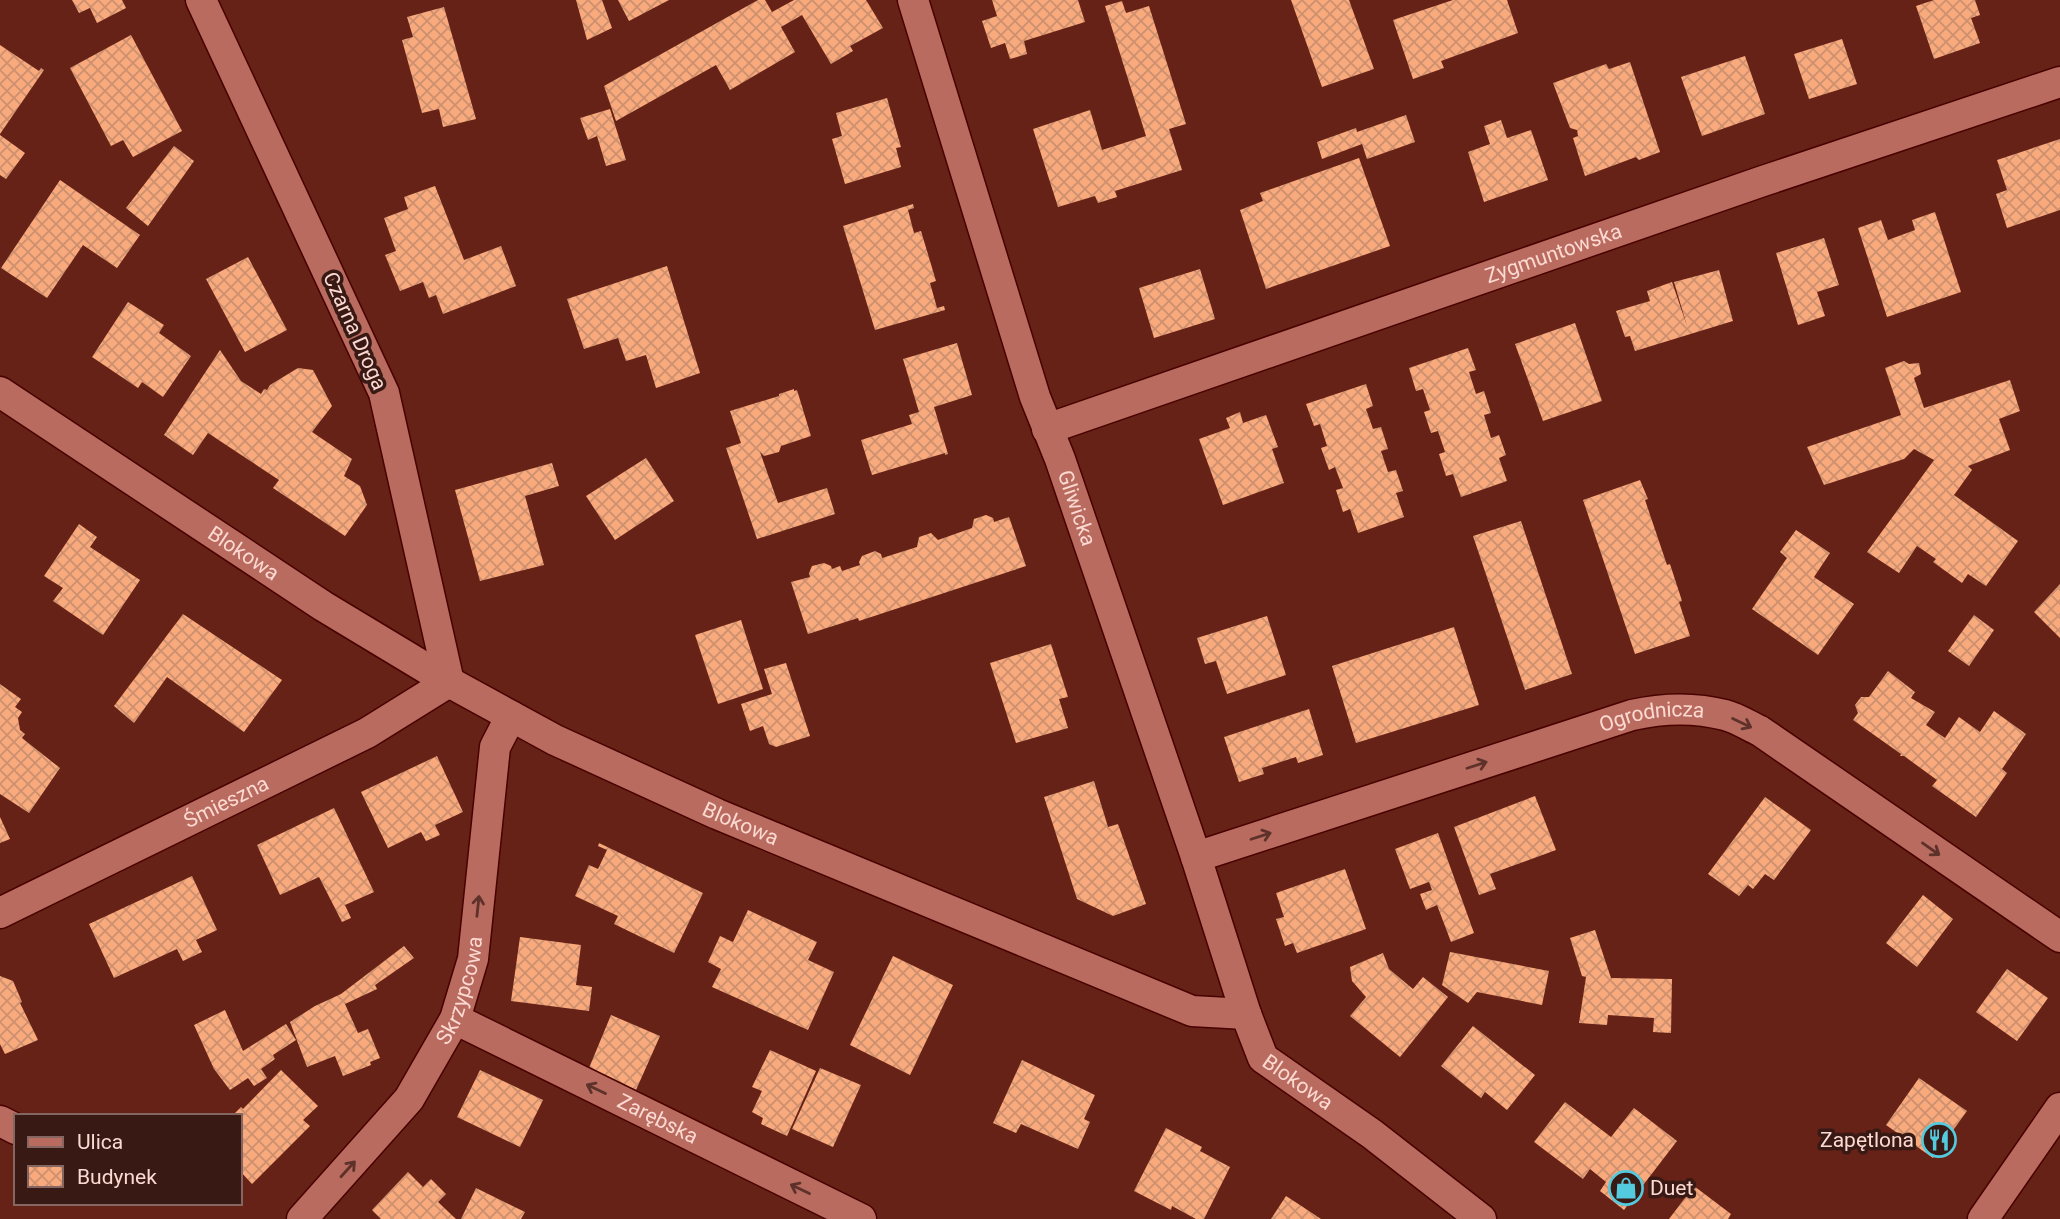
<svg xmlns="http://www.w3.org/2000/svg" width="2060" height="1219" font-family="Roboto,sans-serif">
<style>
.building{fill:url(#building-cross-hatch)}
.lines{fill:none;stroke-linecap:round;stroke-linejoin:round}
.minor-casing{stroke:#480200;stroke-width:33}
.minor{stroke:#b86b5e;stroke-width:30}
.oneway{stroke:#5e322a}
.labels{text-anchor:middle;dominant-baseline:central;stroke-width:7;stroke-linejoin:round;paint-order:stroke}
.street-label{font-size:21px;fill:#fcd9d2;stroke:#381914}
.poi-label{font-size:21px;fill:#fcd9d2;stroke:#381914;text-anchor:end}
</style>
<defs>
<pattern id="building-cross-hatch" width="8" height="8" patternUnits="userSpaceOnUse" patternTransform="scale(1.75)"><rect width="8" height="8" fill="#f8aa7d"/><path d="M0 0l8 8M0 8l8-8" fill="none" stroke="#cd906e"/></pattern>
</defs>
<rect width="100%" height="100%" fill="#672218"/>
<!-- building -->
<path class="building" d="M72,0H122L126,8L97,23L90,8L79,13Z
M576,0H602L612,28L587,40Z
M618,0H669L629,21Z
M758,0H765L772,12L794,0H866L883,28L850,46L853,51L831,64L802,15L781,27L795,52L730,90L716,65L616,121L604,86Z
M992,0H1078L1085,22L1024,41L1027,54L1010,59L1005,43L991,48L982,21L997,16Z
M1291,0H1349L1374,69L1322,87Z
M1453,0H1507L1518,33L1441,61L1444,68L1413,79L1393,20Z
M1934,0H1975L1980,15L1971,18L1980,43L1934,59L1916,6Z
M1122,1L1126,13L1149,6L1186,124L1169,129L1182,170L1115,191L1117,197L1098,203L1095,196L1058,207L1033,129L1090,110L1102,150L1146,136L1105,6Z
M444,7L476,119L443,127L439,109L422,113L402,40L413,37L407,17Z
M131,35L182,131L133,157L123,140L111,146L70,68Z
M1842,39L1857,84L1809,99L1794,54Z
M0,45L39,71L41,68L44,70L0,134Z
M1745,56L1765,114L1702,136L1681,77Z
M1630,62L1660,152L1639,160L1636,157L1585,176L1573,138L1578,136L1577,130L1570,128L1553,83L1606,64L1609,69Z
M887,98L901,147L896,148L901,167L845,184L832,139L842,136L836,113Z
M610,109L626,160L606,166L597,136L588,140L580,118Z
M1406,115L1415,142L1367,159L1362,144L1322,159L1317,142L1356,128L1357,132Z
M1501,120L1507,138L1531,130L1548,180L1484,202L1468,152L1490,144L1484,126Z
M0,135L25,153L6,179L0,175Z
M2060,139V210L2007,228L1996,194L2007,190L1997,160Z
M174,146L194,161L148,226L126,208Z
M1359,158L1390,246L1266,289L1240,210L1263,201L1260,193Z
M60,180L140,235L117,268L83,245L47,298L1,268Z
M435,186L464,260L501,246L516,286L443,314L436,295L429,298L423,282L400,291L385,255L396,251L384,218L408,209L404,197Z
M913,204L914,208L908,210L914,233L921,231L936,281L930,283L937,308L944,306L945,310L875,330L843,226Z
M1935,212L1961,292L1887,317L1858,228L1881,220L1888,240L1915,230L1912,220Z
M1824,238L1839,285L1817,292L1825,316L1798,325L1776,253Z
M248,257L287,330L245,352L206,279Z
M667,266L700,373L656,388L646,355L626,361L618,338L584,349L567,299Z
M1200,269L1215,319L1154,338L1139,288Z
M1719,270L1733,321L1635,351L1630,336L1625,337L1616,311L1650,301L1647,291L1672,282L1687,326L1674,282Z
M128,302L164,325L159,333L191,356L163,397L142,382L138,388L92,357Z
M1575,323L1602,401L1543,421L1515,344Z
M957,343L972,395L934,407L948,454L945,455V453L872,475L861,440L912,424L909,415L919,412L903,359Z
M1468,348L1476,370L1469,372L1476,394L1484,391L1491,413L1484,415L1491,438L1499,435L1506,455L1499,458L1507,481L1461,497L1453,474L1446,476L1439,454L1445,452L1438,431L1431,433L1424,412L1430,410L1423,389L1416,391L1409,368Z
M220,350L241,381L261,394L264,389L267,390L270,385L298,368L313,370L332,406L312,432L352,459L344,476L360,486L367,505L345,536L273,488L279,480L208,433L193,455L164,435Z
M1904,361L1909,364L1919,363L1921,374L1914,378L1924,408L2010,380L2020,411L1999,419L2010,450L1968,466L1972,470L1954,495L2018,541L1986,586L1968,574L1962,583L1933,562L1936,559L1917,546L1899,573L1867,552L1934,460L1914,449L1904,459L1824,485L1807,447L1901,415L1885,368Z
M1366,384L1373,406L1366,409L1373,429L1381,427L1388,449L1381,451L1388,472L1396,470L1403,491L1396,493L1404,517L1358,533L1350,509L1343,512L1336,490L1343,488L1335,467L1329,470L1321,448L1327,446L1320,424L1314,426L1306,404Z
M794,389V391L797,390L811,436L781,446L779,452L764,456L760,452L778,503L827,488L835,514L757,539L726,448L741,443L730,411L779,396V394Z
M1240,412L1243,423L1266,415L1278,447L1272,449L1284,483L1223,505L1199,439L1230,428L1226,418Z
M646,458L674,501L615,540L586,496Z
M552,463L559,486L525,496L544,565L480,581L455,490Z
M1640,480L1648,499L1645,500L1667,565L1670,564L1682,601L1679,602L1690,636L1635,654L1583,500Z
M986,515L993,518L994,522L1009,517L1026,566L859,621L858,618L808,634L791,582L810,577L809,573L812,566L824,563L831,566L832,569L840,566L842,571L860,565L859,562L862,556L875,551L881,554L882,558L917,547L919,537L931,533L938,540L972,528L974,519Z
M1521,521L1572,674L1525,690L1473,536Z
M79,524L97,537L90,547L140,580L103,635L53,601L63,588L44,576Z
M1796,530L1830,553L1814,577L1854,604L1818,655L1752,609L1787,558L1780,552Z
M2060,584V638L2034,612Z
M183,614L282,680L244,732L167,677L134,723L114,706Z
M1974,615L1994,630L1969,666L1948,651Z
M1267,616L1286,675L1227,694L1216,661L1205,664L1197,638Z
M741,620L763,689L718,704L695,635Z
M1454,627L1479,705L1356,743L1332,666Z
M1051,644L1068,697L1059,699L1068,728L1016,743L990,663Z
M786,663L810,736L776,747L769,744L763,726L750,731L741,704L772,694L764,669Z
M1888,671L1915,692L1911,698L1935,712L1926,725L1945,738L1959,717L1980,732L1994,711L2026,734L2002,769L2007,773L1976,817L1932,786L1937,780L1904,756H1900L1901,754L1853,720L1858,713L1855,705L1861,697H1869Z
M0,684L21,699L15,707L22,712L18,718L20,730L25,734L22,738L60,768L29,813L0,794Z
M1309,709L1323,755L1298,763L1296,757L1262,768L1264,774L1239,782L1224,737Z
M437,756L463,812L435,825L440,835L426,841L421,832L388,848L361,792Z
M1094,781L1108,827L1118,824L1146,904L1113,916L1077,899L1044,797Z
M1535,796L1556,850L1490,874L1496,889L1479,895L1454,827Z
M1765,797L1811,830L1774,880L1765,874L1753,889L1748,885L1739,896L1708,874Z
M334,808L374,892L345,905L351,918L342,922L319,877L280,895L257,845Z
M0,817L10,839L0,843Z
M1438,833L1474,933L1451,942L1437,905L1426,910L1420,894L1432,890L1429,882L1410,889L1395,849Z
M599,843L703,893L674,953L614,924L618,916L575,896L589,865L598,869L607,850L598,846Z
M1345,869L1366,929L1297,953L1293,943L1285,946L1276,919L1284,917L1276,893Z
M192,876L217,930L196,940L202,952L183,961L177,949L114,978L89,924Z
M1923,895L1953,919L1917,967L1886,943Z
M748,910L817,942L808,960L834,972L808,1030L712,987L721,969L708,962L720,936L733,942Z
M1595,930L1611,978L1672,979L1671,1033L1653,1032L1654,1018L1608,1015L1607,1025L1579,1023L1586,977L1582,976L1570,938Z
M520,937L581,945L576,985L592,987L589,1011L511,1001Z
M404,946L414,958L375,985L377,989L345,1004L358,1033L368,1029L380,1058L370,1062L371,1065L343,1076L335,1056L307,1067L290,1022L315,1006L341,994Z
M1450,952L1549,971L1542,1005L1477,992L1468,1003L1442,985Z
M1383,953L1389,969L1413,989L1423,977L1448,997L1400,1057L1350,1016L1366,997L1352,981L1350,967Z
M893,956L953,985L910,1075L850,1045Z
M2007,969L2048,998L2017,1041L1976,1012Z
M0,976L13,981L22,1002L20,1003L38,1040L5,1054L0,1044Z
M225,1010L243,1051L286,1024L296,1040L273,1055L275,1059L261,1069L267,1078L254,1086L248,1078L230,1090L214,1069L194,1025Z
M611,1015L660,1036L636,1090L589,1068Z
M1473,1026L1535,1075L1507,1110L1485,1092L1481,1098L1441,1066Z
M770,1050L816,1071L787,1136L761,1124L763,1118L752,1112L762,1091L752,1087Z
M1022,1060L1095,1095L1084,1119L1090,1122L1078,1149L1021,1124L1016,1133L993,1123Z
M820,1068L861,1085L833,1147L792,1129Z
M281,1070L318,1106L303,1120L310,1126L252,1184L240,1171V1116H232L241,1107L243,1109Z
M480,1070L543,1100L520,1147L457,1117Z
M1919,1078L1967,1111L1933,1158L1886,1125Z
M1565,1102L1611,1137L1634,1108L1677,1141L1624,1210L1600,1191L1606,1182L1590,1169L1583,1179L1534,1142Z
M1166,1128L1202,1147L1200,1151L1230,1167L1204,1219H1196L1172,1206L1171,1210L1134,1191Z
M408,1172L423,1187L431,1179L446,1194L438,1202L456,1219H381L372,1210Z
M1694,1186L1731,1214L1728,1219H1669Z
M476,1188L525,1212L521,1219H461Z
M1286,1196L1303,1207L1321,1219H1271Z"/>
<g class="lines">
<!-- minor casing -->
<g class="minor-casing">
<g id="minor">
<path id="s1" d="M913,0L1035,397L1060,459L1196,857L1246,1014L1263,1058L1372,1134L1481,1219"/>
<path id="s2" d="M0,392L323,606L449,682L555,740L717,814L1192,1011L1246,1014"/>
<path id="s3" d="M1047,429L1763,181L2060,82"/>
<path id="s4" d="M1196,857L1632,715C1663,708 1694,707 1725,715C1737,718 1749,726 1760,731L2060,937"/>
<path id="s5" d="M0,913L367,733L449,682L384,393L201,0"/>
<path id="s6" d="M455,1019L861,1219"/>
<path d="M0,1121L16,1129"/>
<path id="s7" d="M302,1219L409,1099L455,1019L473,959L495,747L511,716"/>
<path d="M1983,1219L2060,1108"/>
</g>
</g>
<!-- minor -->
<use href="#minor" class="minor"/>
</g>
<!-- one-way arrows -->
<defs><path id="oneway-shaft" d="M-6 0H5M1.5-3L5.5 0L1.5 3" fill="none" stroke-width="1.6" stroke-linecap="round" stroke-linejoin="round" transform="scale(1.75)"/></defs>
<g class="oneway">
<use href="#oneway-shaft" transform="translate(1742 723) rotate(26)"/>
<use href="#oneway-shaft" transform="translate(1477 765) rotate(-18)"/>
<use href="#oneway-shaft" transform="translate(1261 836) rotate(-18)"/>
<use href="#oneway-shaft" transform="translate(1931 849) rotate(35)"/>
<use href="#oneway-shaft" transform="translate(478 906) rotate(-84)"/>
<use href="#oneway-shaft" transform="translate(596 1089) rotate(-154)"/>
<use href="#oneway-shaft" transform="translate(348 1169) rotate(-48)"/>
<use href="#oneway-shaft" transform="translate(800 1189) rotate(-154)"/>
</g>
<!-- icons -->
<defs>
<g id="restaurant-ring" transform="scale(1.75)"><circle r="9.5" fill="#381914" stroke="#54cade" stroke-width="1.5"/><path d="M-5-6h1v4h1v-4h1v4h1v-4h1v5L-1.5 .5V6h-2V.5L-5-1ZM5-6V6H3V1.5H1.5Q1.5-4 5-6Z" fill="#54cade"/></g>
<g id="shop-ring" transform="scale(1.75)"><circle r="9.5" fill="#381914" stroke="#54cade" stroke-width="1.5"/><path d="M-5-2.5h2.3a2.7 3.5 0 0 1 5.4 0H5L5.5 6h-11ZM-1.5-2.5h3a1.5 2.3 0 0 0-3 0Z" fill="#54cade"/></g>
</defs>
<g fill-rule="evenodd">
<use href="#restaurant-ring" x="1939" y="1140"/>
<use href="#shop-ring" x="1626" y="1188"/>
</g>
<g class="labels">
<!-- street labels -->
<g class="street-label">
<text stroke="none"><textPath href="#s3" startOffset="536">Zygmuntowska</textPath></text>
<text transform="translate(355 331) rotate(66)">Czarna Droga</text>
<text stroke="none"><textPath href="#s1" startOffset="534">Gliwicka</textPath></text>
<text stroke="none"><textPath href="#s2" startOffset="292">Blokowa</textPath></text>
<text stroke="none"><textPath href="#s4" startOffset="478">Ogrodnicza</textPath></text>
<text stroke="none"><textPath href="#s5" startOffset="252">Śmieszna</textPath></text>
<text stroke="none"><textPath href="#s2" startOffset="859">Blokowa</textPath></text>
<text stroke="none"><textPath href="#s7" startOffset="282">Skrzypcowa</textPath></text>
<text stroke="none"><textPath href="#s1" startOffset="1157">Blokowa</textPath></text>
<text stroke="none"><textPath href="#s6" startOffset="226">Zarębska</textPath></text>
</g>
<!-- poi labels -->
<g class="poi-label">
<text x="1914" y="1140">Zapętlona</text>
<text x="1650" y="1188" text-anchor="start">Duet</text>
</g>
</g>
<!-- legend -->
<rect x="14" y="1114" width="228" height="91" fill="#381914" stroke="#866660" stroke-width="2"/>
<rect x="28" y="1137" width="35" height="10" fill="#b86b5e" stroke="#866660" stroke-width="2"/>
<text x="77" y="1149" font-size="21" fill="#fcd9d2">Ulica</text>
<rect x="28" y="1166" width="35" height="21" fill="url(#building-cross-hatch)" stroke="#866660" stroke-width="2"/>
<text x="77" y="1184" font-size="21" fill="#fcd9d2">Budynek</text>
</svg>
